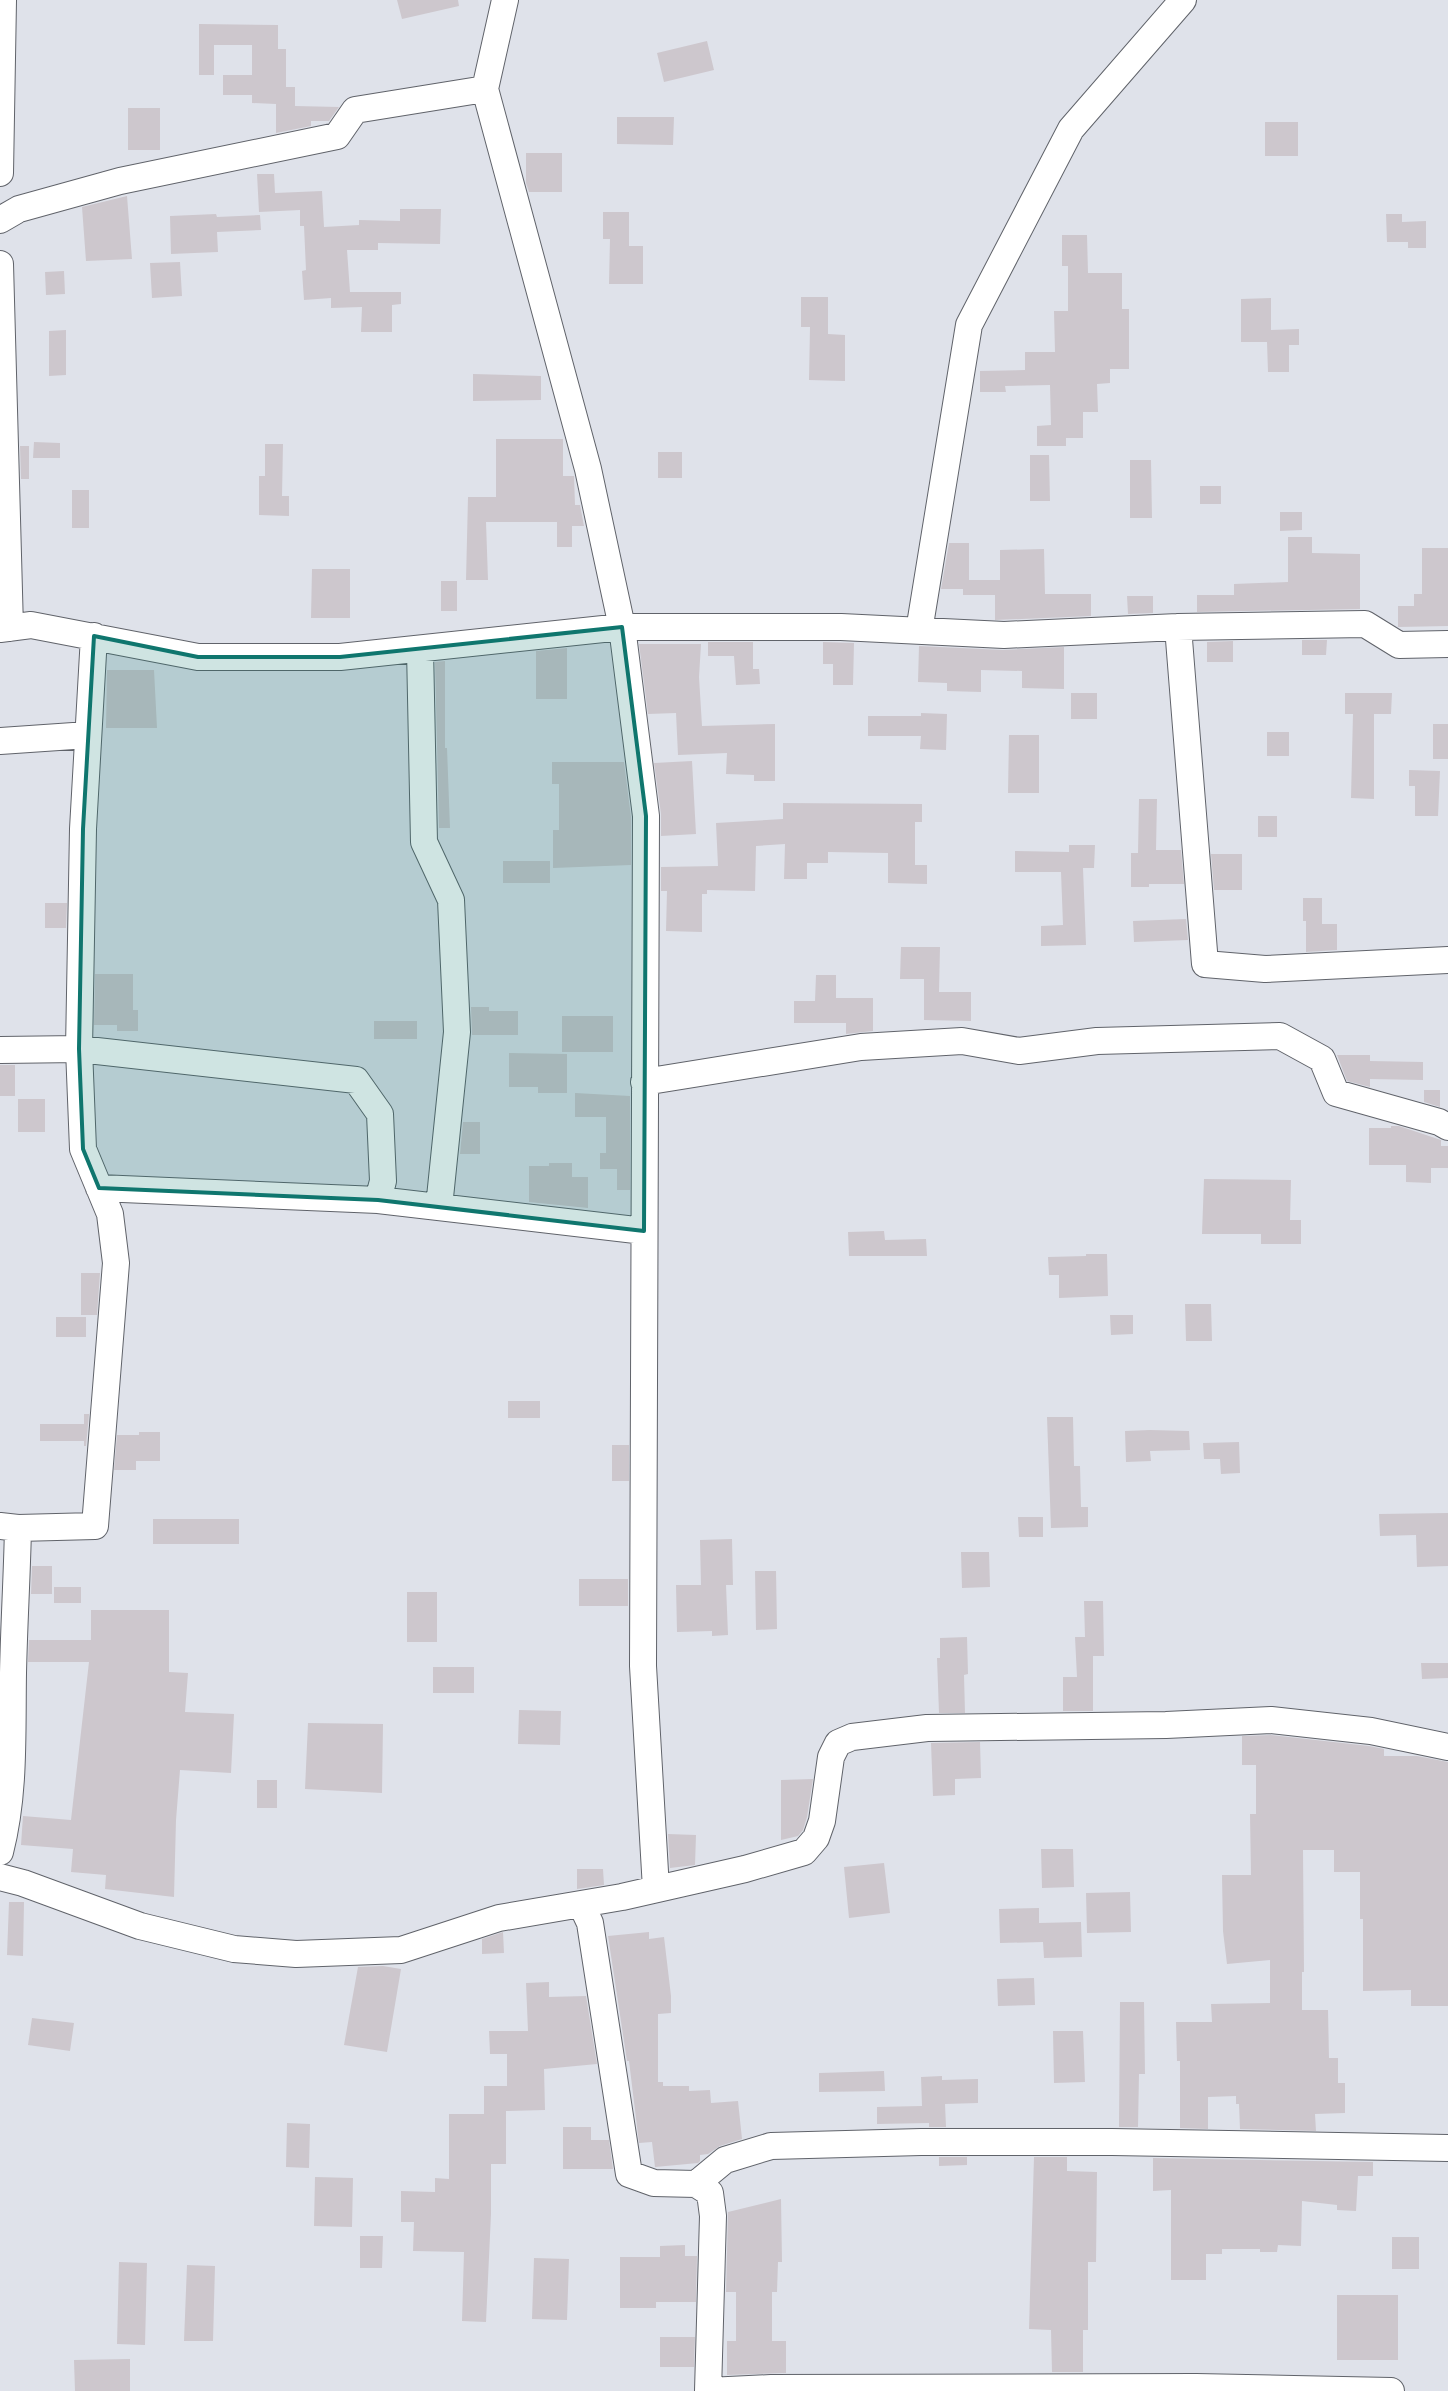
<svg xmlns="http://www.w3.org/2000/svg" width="1448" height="2391" font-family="'Work Sans',sans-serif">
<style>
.building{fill:#cdc7cd}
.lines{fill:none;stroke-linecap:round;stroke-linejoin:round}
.minor-casing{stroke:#60636a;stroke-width:28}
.minor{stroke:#fff;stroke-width:26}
.marked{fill:#0f766e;fill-opacity:0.2;stroke:#0f766e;stroke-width:4;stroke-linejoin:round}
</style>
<rect width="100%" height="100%" fill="#dfe2ea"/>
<!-- building -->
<path class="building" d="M397,0H458L459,6L402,19Z
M199,24L278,25V49H286V87H295V106L339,107L329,121H311V126L276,133V104L252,103V95H223V75H252V45H214V75H199Z
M707,41L714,70L664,82L657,53Z
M128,108H160V150H128Z
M617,117H674L673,145L617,144Z
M1265,122H1298V156H1265Z
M526,153H562V192H529L526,183Z
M257,174H274L275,193L322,191L324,227L359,225V220L400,221V209H441L440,244L378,243V250H347L350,292H401V304L392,305V332H361L362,307L331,308V298L304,300L302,271L306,270L304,226H300V210L259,212Z
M127,196L132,259L86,261L82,207Z
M603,212H629V246H643V284H609L610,239H603Z
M216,214L217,217L260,215L261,230L217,232L218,252L171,254L170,216Z
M1386,214H1402V222L1426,221V248H1408V242H1387Z
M1062,235H1087L1088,273H1122V309H1129V369H1110V383L1097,384L1098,412H1083V438H1066V446H1037V426L1051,425L1050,385L1005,386L1006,392H980V371L1025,370V352H1055L1054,311H1068V266H1062Z
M180,262L182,296L152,298L150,263Z
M64,271L65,294L46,295L45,272Z
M801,297H828V334L845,335V381L809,380L810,327H801Z
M1271,298V330L1299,329V345H1289V372H1268L1267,342H1241V299Z
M66,330V375L49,376V331Z
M473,374L541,376V400L473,401Z
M496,439H563V476H574L575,505H580L584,526H572V547H557V522H486L488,580H466L468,497H496Z
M34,442L60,443V458H33Z
M265,444H283L282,496H289V516L259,515V476H265Z
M20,446H29V479H21Z
M658,452H682V478H658Z
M1030,455H1049L1050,501H1030Z
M1130,460H1151L1152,518H1130Z
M1200,486H1221V504H1200Z
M72,490H89V528H72Z
M1280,512H1302V530L1280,531Z
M1288,537H1312V553L1360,554V609L1197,612V595H1234V584L1288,582Z
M949,543H969V580H1000V550L1044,549L1045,594H1091V616L995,620V595H963V589H941Z
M1422,548H1448V626L1398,627V606H1414V594H1422Z
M312,569H350V618H311Z
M441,581H457V611H441Z
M1127,596H1153V613L1128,614Z
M1302,640H1327L1326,655H1302Z
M1233,641V662H1207V642Z
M708,642H753V669H759L760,684L736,685L734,656H708Z
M823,642L854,643L853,685H833V664H823Z
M639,644H701L699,677L702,726L775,724V781H754V775L726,774L727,753L678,755L676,713L648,714Z
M919,646L1003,650L1064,647V689L1022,688V671L981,670V692L947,691V683L918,682Z
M567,648V699H536V651Z
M445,661V748H447L450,828H439L435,662Z
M107,670H154L157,728H106Z
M1071,693H1097V719H1071Z
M1345,693H1392L1391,714H1374V799L1351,798L1353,714H1345Z
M921,713L947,714L946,750L920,749L921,736H868V716H921Z
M1433,724H1448V759H1433Z
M1267,732H1289V756H1267Z
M1009,735H1039V793H1008Z
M692,761L696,834L661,836V814L654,763Z
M552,762H624L631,817V865L553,868V830H559V784H552Z
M1409,770L1440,771L1438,816H1415V786H1409Z
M1139,799H1157L1156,850H1181L1184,884H1149V887H1131V853H1138Z
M783,803L922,804V822H915V865H927V884L888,883V853L828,852V863H807V879H784L785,844L756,846L755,891L707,890V894H702V932L666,931L667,891H661V867L718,866L716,823L783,819Z
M1258,816H1277V837H1258Z
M1069,845H1095L1094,868H1083L1086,945L1041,946V926L1063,925L1061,872H1015V851L1069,852Z
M1211,854H1242V890H1214Z
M503,861H550V883H503Z
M1303,898H1322V924H1337V950L1306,952V921H1303Z
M45,903H67L66,928H45Z
M1186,919L1188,940L1134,942L1133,921Z
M901,947H940L939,992H971V1021L924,1020V979H900Z
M95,974H133V1010H138V1031H117V1025H94Z
M816,975H836V998H873V1031L846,1034V1023H794V1001H815Z
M471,1007H489V1011H518V1035H472Z
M562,1016H613V1052H562Z
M374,1021H417V1039H374Z
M509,1053L567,1054V1093H538V1087H509Z
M1337,1055H1370V1061L1423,1062V1080L1370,1079V1087L1347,1081Z
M0,1065H15V1096H0Z
M1424,1090H1440V1107L1424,1102Z
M575,1093L630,1096V1190H617V1169H600V1153H606V1117H575Z
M18,1099H45V1132H18Z
M463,1122H480V1154H460Z
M1391,1126H1399L1441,1140V1146H1448V1168H1431V1183L1406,1182V1165H1369V1128H1391Z
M549,1163H572V1177H588V1208L529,1202V1166H549Z
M1204,1179L1291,1180L1290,1220H1301V1244H1261V1234H1202Z
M884,1231L885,1240L926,1239L927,1256H849L848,1232Z
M1086,1254H1107L1108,1296L1059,1298V1275H1049L1048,1257L1086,1256Z
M81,1273H100L97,1315H81Z
M1185,1304H1211L1212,1341H1186Z
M1110,1315H1133V1334L1111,1335Z
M56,1317H86V1337H56Z
M508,1401H540V1418H508Z
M84,1414H89L86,1446H84V1441H40V1424H84Z
M1047,1417H1073L1074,1466H1080L1081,1507H1088V1527L1051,1528Z
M1150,1430L1189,1431L1190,1450L1150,1451L1151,1461L1126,1462L1125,1431Z
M139,1432H160V1461H136V1470H114L117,1435H139Z
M1239,1442L1240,1473L1221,1474L1220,1459H1204L1203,1443Z
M612,1445H629V1481H612Z
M1448,1513V1566L1417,1567L1416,1535L1380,1536L1379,1514Z
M1018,1517H1043V1537H1019Z
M153,1519H239V1544H153Z
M732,1539L733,1585H726L728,1635L712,1636V1631L677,1632L676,1585H701L700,1540Z
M961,1552H989L990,1587L962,1588Z
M32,1566H52V1594H31Z
M755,1571H776L777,1629L756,1630Z
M579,1579H628V1606H579Z
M54,1587H81V1603H54Z
M407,1592H437V1642H407Z
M1084,1601H1103L1104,1656H1093V1711H1063V1677H1077L1075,1637H1085Z
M91,1610H169V1672L188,1673L185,1712L234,1714L231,1773L180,1770L176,1820L174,1897L105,1889L106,1875L71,1872L73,1849L21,1845L23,1816L71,1820L89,1662H28L29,1640H91Z
M967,1637L968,1674L964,1675L965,1713H939L937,1658H940V1638Z
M1421,1663H1448V1678L1422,1679Z
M433,1667H474V1693H433Z
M519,1710L561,1711L560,1745L518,1744Z
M308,1723L383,1724L382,1793L305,1789Z
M1271,1735L1369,1746L1384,1749V1756H1417L1448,1762V2006H1411V1990L1363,1991V1919H1360V1872H1334V1850H1303L1304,1972H1302V2010H1328L1329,2058H1338V2083H1345V2113L1315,2114L1316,2131L1240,2129L1239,2104H1236V2096L1208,2097V2129L1180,2128V2061H1177L1176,2022H1212L1211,2004L1270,2003V1960L1227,1964L1223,1931L1222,1875H1251L1250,1814H1256V1765H1242V1736Z
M980,1742L981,1778L955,1779V1795L933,1796L931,1743Z
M813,1779L807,1817L803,1830L798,1836L781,1840V1780Z
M257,1780H277V1808H257Z
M668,1834L696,1835L695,1865L670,1868Z
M1041,1849H1073L1074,1887L1042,1888Z
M884,1863L890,1913L849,1918L844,1867Z
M577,1869H603L604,1885L577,1889Z
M1130,1892L1131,1932L1087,1933L1086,1893Z
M9,1902H24L23,1956L7,1955Z
M1039,1908V1923L1081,1922L1082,1957L1044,1958L1043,1942L1000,1943L999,1909Z
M503,1932L504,1953L482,1954V1939Z
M649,1932V1939L664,1937L671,1996V2013L658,2014V2082H663V2086H689V2091L710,2090L711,2103L738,2101L742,2139L720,2146L708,2154L700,2155V2161L698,2163L655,2167L652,2142L639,2143L629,2061H627L608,1936Z
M383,1966L401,1969L387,2052L344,2045L358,1967Z
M1034,1978L1035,2005L998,2006L997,1979Z
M549,1982V1997L586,1996L597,2064L544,2069L545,2110L506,2111V2164H491V2214L486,2322L462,2321L464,2252L413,2251L414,2222H401V2191L435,2192V2178L449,2179V2114H484V2086H507V2054H490L489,2031H528L526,1983Z
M1120,2002H1144L1145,2074H1139L1138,2127H1119Z
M32,2018L74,2023L70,2051L28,2045Z
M1053,2031H1083L1085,2082L1054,2083Z
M884,2071L885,2091L819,2092V2073Z
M942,2076V2080L978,2079V2103L945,2104L946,2127H929V2123L877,2124V2107L922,2106L921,2077Z
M287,2123L310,2124L309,2168L286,2167Z
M563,2127H591V2140H609L613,2169H563Z
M939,2157H967V2165L939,2166Z
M1034,2157H1067V2171L1097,2172L1096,2262H1088V2330H1083V2372H1052L1051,2330L1029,2329Z
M1153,2158L1373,2162V2176H1358L1356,2211L1337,2210V2205L1302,2201L1301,2246L1278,2245L1277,2252H1260V2249H1222V2254H1206V2280H1171V2190L1153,2191Z
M315,2177L353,2178L352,2227L314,2226Z
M781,2199L782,2262H778L777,2292H772V2341H786V2373L727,2375V2341H736V2292H726L728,2212Z
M360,2236H383L382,2268H360Z
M1392,2237H1419V2269H1392Z
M685,2245V2256H697L696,2302H656V2308H620V2257H660V2246Z
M534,2258L569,2259L567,2320L532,2319Z
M119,2262L147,2263L145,2345L117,2344Z
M187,2265L215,2266L213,2341H184Z
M1337,2295H1398V2360H1337Z
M660,2337H695L694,2367H660Z
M130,2359V2391H75L74,2360Z"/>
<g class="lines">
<!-- minor casing -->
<g class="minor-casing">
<path id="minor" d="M485,89L588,469L622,627L646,816L643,1666L656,1889
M0,173L3,0
M0,220L19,209L120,181L337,136L355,110L485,89L505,0
M0,264L10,628
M1178,627L1205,964L1265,969L1448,960
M0,629L31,625L198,657H340L622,627H841L1004,635L1178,627L1365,624L1399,645L1448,644
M919,631L969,325L1071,129L1183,0
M420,649L424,842L451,900L457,1032L439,1207
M0,741L88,735
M0,1050L79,1049L356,1080L380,1114L383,1181L378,1200
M644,1082L861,1047L962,1041L1019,1051L1097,1041L1280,1036L1322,1059L1336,1093L1439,1122L1448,1127
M99,1188L378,1200L644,1231
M0,1526L18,1528C17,1576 14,1625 13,1673C12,1733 15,1794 0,1852
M18,1528L95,1526L116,1263L110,1214L83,1149L79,1049L83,829L94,636
M0,1877L23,1883L140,1926L234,1949L296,1954L401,1950L499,1918L622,1897L745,1869L804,1852L816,1838L822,1821L831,1757L838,1743L852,1737L927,1728L1166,1725L1271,1720L1371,1731L1448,1747
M582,1906L590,1923L629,2174L654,2183L696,2184L710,2193L713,2216L708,2391
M696,2184L725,2160L771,2146L921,2142H1112L1448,2148
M708,2391L771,2388L1196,2387L1391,2391"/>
</g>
<!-- minor -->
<use href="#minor" class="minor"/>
</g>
<!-- marked area -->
<path class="marked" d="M622,627L646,816L644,1231L378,1200L99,1188L83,1149L79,1049L83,829L94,636L198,657H340Z"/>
</svg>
